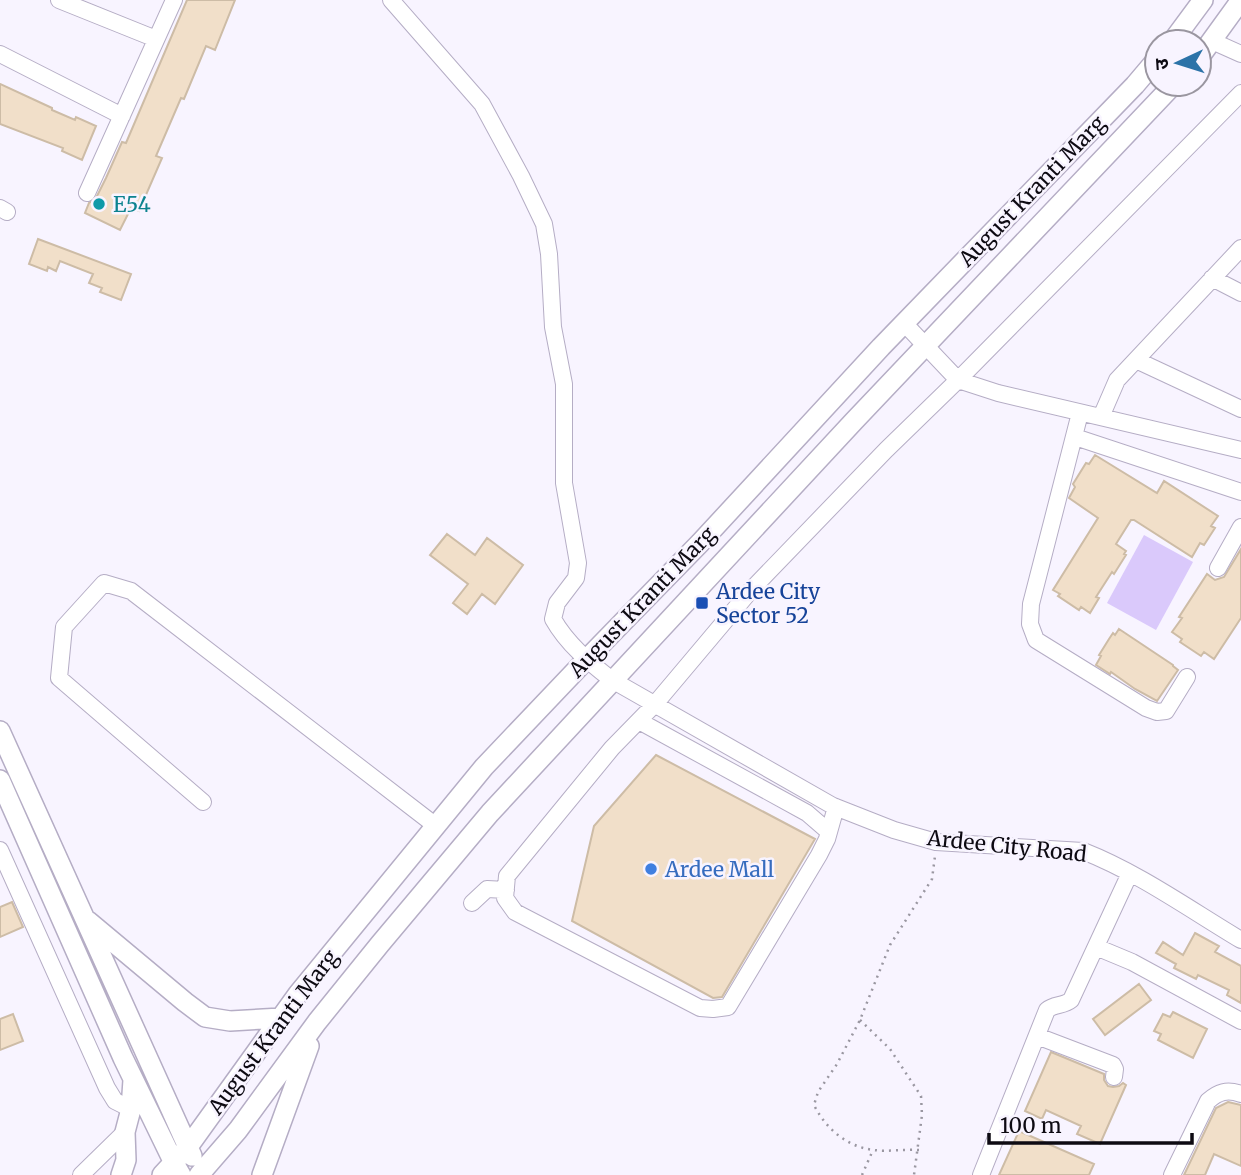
<svg xmlns="http://www.w3.org/2000/svg" width="1241" height="1175" font-family="Merriweather,'Noto Sans Devanagari',serif">
<style>
.green{fill:#dac9fb}
.building{fill:#f1dfc9;stroke:#cdbca6;stroke-width:2}
.lines{fill:none;stroke-linecap:round;stroke-linejoin:round}
.minor-casing{stroke:#b5adc5;stroke-width:18}
.major-casing{stroke:#b5adc5;stroke-width:22}
.path{stroke:#9a97a1;stroke-width:2.5;stroke-dasharray:2 5;stroke-linecap:butt}
.minor{stroke:#fff;stroke-width:16}
.major{stroke:#fff;stroke-width:19}
.culture-dot{fill:#0f9aa8;stroke:#f8f4ff;stroke-width:2.5}
.transit-dot{fill:#1a4fb4;stroke:#f8f4ff;stroke-width:2.5}
.shop-dot{fill:#3f7fe0;stroke:#f8f4ff;stroke-width:2.5}
.labels{text-anchor:middle;dominant-baseline:central;stroke-width:5;stroke-linejoin:round;paint-order:stroke}
.street-label{font-size:21px;fill:#0d0a12;stroke:#f8f4ff}
.culture-label{font-size:21px;fill:#0d838f;stroke:#f8f4ff;text-anchor:start}
.transit-label{font-size:21px;fill:#164399;stroke:#f8f4ff;text-anchor:start}
.shop-label{font-size:21px;fill:#366cbe;stroke:#f8f4ff;text-anchor:start}
</style>
<rect width="100%" height="100%" fill="#f8f4ff"/>
<!-- green -->
<path class="green" d="M1144,535L1193,562L1156,630L1107,603Z"/>
<!-- building -->
<path class="building" d="M187,0H235L215,50L206,46L184,99L181,98L156,156L162,158L139,211L131,208L120,230L85,213L89,203L96,198L106,178L122,142L126,143Z
M0,84L52,108V110L75,120L76,117L96,126L82,160L62,151L63,148L0,124Z
M38,239L131,274L121,300L100,292L102,288L89,283L93,274L60,261L56,271L48,267L47,271L29,264Z
M1095,455L1157,493L1164,481L1218,516L1211,526L1215,528L1204,545L1200,543L1192,557L1134,520H1131L1116,544L1126,551L1124,554L1126,555L1114,574L1112,572L1096,597L1099,598L1090,613L1081,607L1079,610L1058,596L1060,594L1053,590L1098,518L1069,498L1075,487L1073,484L1086,463L1089,464Z
M447,534L475,555L487,538L523,565L495,604L482,594L467,614L453,603L468,584L430,555Z
M1241,549V618L1214,659L1204,652L1201,656L1180,642L1182,639L1172,632L1182,618L1179,617L1207,574L1215,580L1224,577Z
M1119,629L1173,665V666L1178,670L1157,701L1135,689L1111,672L1110,674L1096,665L1101,656L1099,655L1109,639L1113,633L1115,635Z
M656,755L815,839L722,997L713,998L572,921L594,826Z
M12,902L23,927L0,937V907Z
M1195,933L1219,946L1215,952L1241,966V1003L1227,995L1229,990L1198,975L1196,979L1174,968L1176,964L1156,953L1163,942L1183,955Z
M1139,984L1151,1000L1105,1035L1093,1019Z
M1173,1012L1207,1029L1193,1058L1158,1040L1161,1034L1154,1031L1163,1014L1170,1017Z
M13,1014L23,1041L0,1050V1019Z
M1051,1052L1104,1074V1080L1108,1086L1113,1087L1119,1086L1123,1083L1126,1085L1100,1144L1077,1134L1081,1126L1046,1110L1042,1119L1025,1111Z
M1228,1102L1241,1105V1166L1214,1154L1205,1175H1184L1216,1108Z
M1019,1131L1094,1164L1089,1175H999Z"/>
<g class="lines">
<!-- minor casing -->
<g class="minor-casing">
<path id="minor" d="M59,0L156,39
M391,0L482,104L521,176L544,224L549,254L553,327L564,384V483L578,563L576,578L557,603L553,619C567,644 590,663 612,680L833,806L894,830L936,842L1083,851C1139,873 1189,909 1241,940
M1212,41L1241,54
M0,54L122,116
M87,193L174,0
M0,208L7,212
M1212,278L1241,293
M904,323L958,380L998,393L1241,450
M1136,360L1241,409
M1080,413L1031,604L1030,624L1036,640L1146,708L1157,712L1166,711L1187,677
M1101,417L1117,380L1241,248
M1075,437L1241,492
M1218,568L1241,527
M639,721L807,813L829,832
M203,802L59,678L64,627L104,583L131,591L436,826
M836,807L827,839L819,855L728,1007L713,1009L700,1008L515,912L505,898L507,876L612,748L655,704L751,590L886,450L958,380L1241,93
M0,850L107,1088L115,1101L131,1109
M472,903L487,889L506,890
M1096,947L1132,962L1241,1021
M1037,1036L1113,1065L1115,1069L1114,1077
M81,1175L125,1132
M981,1175L1047,1010C1054,1004 1064,1006 1071,1000L1130,873
M1172,1175L1208,1101C1218,1092 1227,1089 1241,1094"/>
</g>
<!-- major casing -->
<g class="major-casing">
<path id="major" d="M1172,42L1203,0
M1199,58L1241,0
M0,731L192,1156
M0,780L123,1058L174,1163L181,1175
M88,921L185,1002L205,1017L230,1021L281,1018
M121,1175L126,1160L125,1132L131,1109L133,1080
M162,1175L188,1147L298,994L484,767L581,665L700,543L881,347L1135,85L1157,59
M199,1175L238,1130L317,1022L380,944L490,813L854,421L1174,84
M262,1175L309,1046"/>
</g>
<!-- path -->
<path class="path" d="M860,1020L890,1049L921,1096L922,1115L914,1175
M919,1150C904,1149 887,1152 874,1150C847,1147 826,1129 814,1105L818,1092L837,1064L860,1020L890,945L932,879L935,856
M862,1175L873,1150"/>
<!-- minor -->
<use href="#minor" class="minor"/>
<!-- major -->
<use href="#major" class="major"/>
</g>
<!-- markers -->
<circle class="culture-dot" cx="99" cy="204" r="7"/>
<rect class="transit-dot" x="695" y="596" width="14" height="14" rx="3.5"/>
<circle class="shop-dot" cx="651" cy="869" r="7"/>
<g class="labels">
<!-- street labels -->
<g class="street-label">
<text transform="translate(1032 191) rotate(-46)">August Kranti Marg</text>
<text transform="translate(642 602) rotate(-46)">August Kranti Marg</text>
<text transform="translate(1007 846) rotate(6)">Ardee City Road</text>
<text transform="translate(273 1032) rotate(-53)">August Kranti Marg</text>
</g>
<!-- culture labels -->
<g class="culture-label">
<text x="113" y="204">E54</text>
</g>
<!-- transit labels -->
<g class="transit-label">
<text x="716" y="591">Ardee City<tspan x="716" dy="24">Sector 52</tspan></text>
</g>
<!-- shop labels -->
<g class="shop-label">
<text x="665" y="869">Ardee Mall</text>
</g>
</g>
<!-- north arrow -->
<g transform="translate(1178 63) rotate(266)"><circle r="33" fill="#f8f4ff" stroke="#9a96a0" stroke-width="2"/>
<path d="M0-5L12 26L0 18L-12 26Z" fill="#2c73a8"/>
<text y="-10" font-size="19" font-weight="bold" text-anchor="middle" fill="#0d0a12">उ</text>
</g>
<!-- scale -->
<path d="M989 1133v10h203v-10" fill="none" stroke="#0d0a12" stroke-width="3.5"/>
<text x="1000" y="1133" font-size="21" fill="#0d0a12" stroke="#f8f4ff" stroke-width="5" paint-order="stroke">100 m</text>
</svg>
